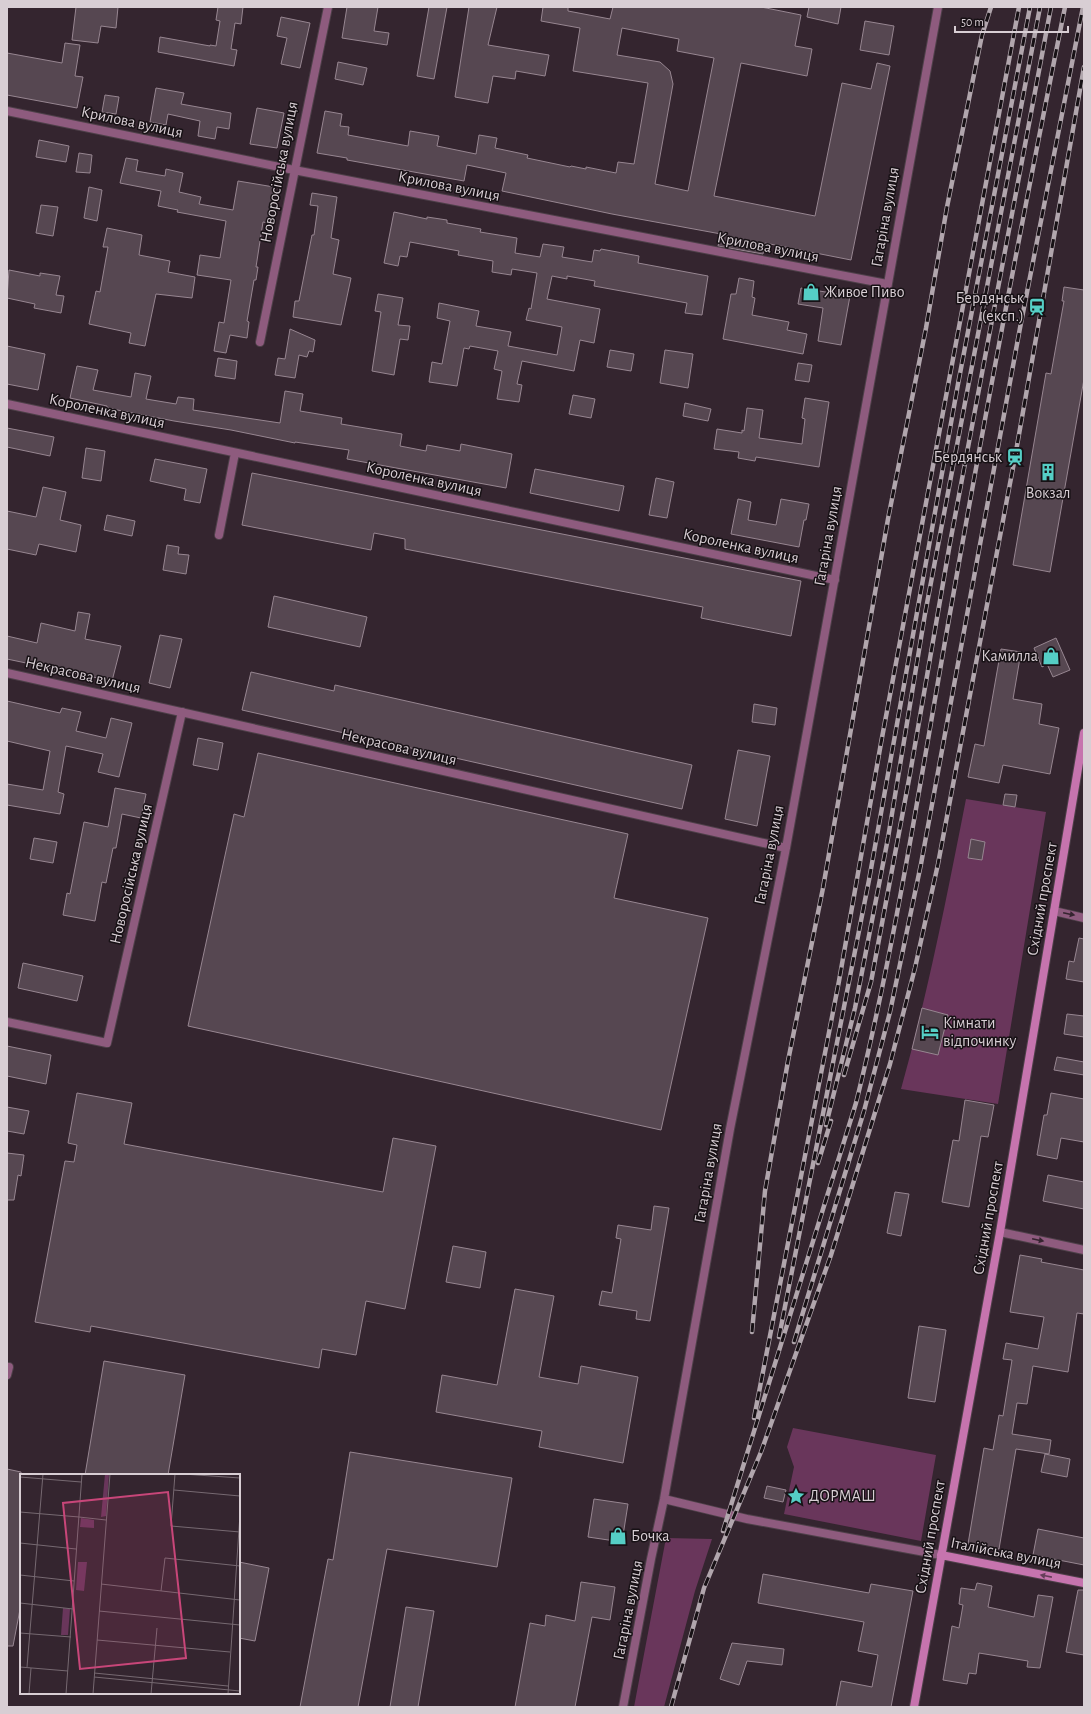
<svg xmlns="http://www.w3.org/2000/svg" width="1091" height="1714" font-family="'Alegreya Sans',sans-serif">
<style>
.green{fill:#69365b}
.building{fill:#564751;stroke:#978691;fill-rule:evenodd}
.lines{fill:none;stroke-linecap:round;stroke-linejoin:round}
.minor-casing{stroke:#4e4049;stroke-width:10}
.tertiary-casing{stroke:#4e4049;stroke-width:10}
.secondary-casing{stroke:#4e4049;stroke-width:10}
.minor{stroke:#8e5b7e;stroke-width:8}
.tertiary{stroke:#8e5b7e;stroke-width:8}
.secondary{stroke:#c674ae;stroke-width:8}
.rail-casing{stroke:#b1a6ad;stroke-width:4.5}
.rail{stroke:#171115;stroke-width:3;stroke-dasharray:9;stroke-linecap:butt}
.oneway{fill:#35242f}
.oneway2{fill:#663e5a}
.labels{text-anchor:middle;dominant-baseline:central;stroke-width:3;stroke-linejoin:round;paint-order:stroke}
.street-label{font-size:16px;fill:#d8ced4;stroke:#171115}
.poi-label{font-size:16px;fill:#d8ced4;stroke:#171115;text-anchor:start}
.inset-road{fill:none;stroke:#766971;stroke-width:1}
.view{fill:#c84679;fill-opacity:0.15;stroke:#c84679;stroke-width:2}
.inset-edge{fill:none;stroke:#d8ced4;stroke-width:2}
</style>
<rect width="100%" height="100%" fill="#34252f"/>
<!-- green -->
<path class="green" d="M966,799L1046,812L998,1104L901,1089C928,993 947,896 966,799Z
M793,1428L936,1455L921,1541L784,1514L794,1467L787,1447Z
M666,1538L712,1539L695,1591L664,1707H634Z"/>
<!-- building -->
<path class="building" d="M76,7H118L116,28L101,26L98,43L72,40Z
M218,7H243L241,24L235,23L231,49L237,50L234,66L158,52L160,37L210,46V45L216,46L220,21L216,20Z
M347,7H378L374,31L389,33L387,45L342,38Z
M429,7H447L434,79L417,76Z
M469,7H497L488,45L549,55L545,76L516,71L515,79L493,76L488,103L455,97Z
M543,7H568V11L610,19L613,7H761L801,15L795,46L812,49L807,76L741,63L714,196L815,216L842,83L871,89L877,63L890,66L851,260L765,243L763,254L718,246L721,234L612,214L502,191L506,173L467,165L464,181L347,160V158L317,153L325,111L342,114L340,126L349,127L348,135L408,146L410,131L439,136L437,146L476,154L479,135L497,138L495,148L528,155L527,158L570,167L571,166L586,169V167L616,173L618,162L634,164L648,83L573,71L580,28L541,21ZM622,28L679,39L677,51L714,58L688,191L655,184L673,84L670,71L660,62L617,55Z
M809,7H841L838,24L807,17Z
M281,17L310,23L300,68L281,64L287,38L277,36Z
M865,21L894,26L889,55L860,50Z
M65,43L80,45L75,76L83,77L77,108L7,95V53L62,63Z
M338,62L367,68L363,85L335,79Z
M156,88L184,93L181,104L231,113L229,129L217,127L215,139L198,136L200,121L168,114L166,125L150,122Z
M105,95L119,97L116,114L102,112Z
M257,108L284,113L277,148L250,144Z
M39,140L69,146L66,162L36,157Z
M79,153L92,155L90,173L76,172Z
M126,158L138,160L136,171L165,176L166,169L183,173L179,192L201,197L199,204L233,210L238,181L274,187L268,223L263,222L256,267H258L256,280H254L247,321L249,322L247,338L230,335L226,353L214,351L219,322L224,323L231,280L197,275L200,255L220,258L226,221L177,212L178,210L158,206L161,191L120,183Z
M89,187L102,190L97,221L84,218Z
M312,193L337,197L331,238L339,240L333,274L351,278L341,325L293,317L295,301H299L312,235H314L318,206L310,205Z
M41,205L58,207L53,236L36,233Z
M394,212L427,219V217L447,220V223L481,229L480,232L517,238L515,253L540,257L543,244L564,247L562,257L592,262L594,250L600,251L601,249L639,256L638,263L708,276L702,315L685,313L687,303L594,286L595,281L567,276V279L552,276L547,299L600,309L594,343L580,340L574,371L522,361L517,384L522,385L519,402L497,399L502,371L494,369L498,351L470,346L469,349L464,348L457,386L429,382L432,362L442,364L450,321L437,318L439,303L479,311L476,326L511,332L508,346L557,355L562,327L526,320L529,308L531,309L537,273L512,269L511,275L492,272L493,261L458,255L459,251L410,242L407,257L400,256L398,266L384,263Z
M107,228L142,235L139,255L170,261L168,272L195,277L192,298L156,294L145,346L129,343L131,333L89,324L96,291L100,292L108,247H103Z
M9,270L40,276V273L60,276L56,295L64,296L61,313L34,308L35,304L7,298Z
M739,278L754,281L752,297L755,298L752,315L789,322L787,330L807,334L803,354L723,339L731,294H736Z
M1064,287L1084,290V379L1050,572L1013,565L1046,373L1051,374L1064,301H1062Z
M801,288L850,296L841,345L818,341L823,308L798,304Z
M378,294L403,298L398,325L410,326L408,340L400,339L394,375L372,371L381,312L375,311Z
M290,329L315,340L313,352L309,351L307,357L299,355L295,378L275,375L278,358L285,359Z
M7,346L45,354L38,390L7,384Z
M610,350L634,354L631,371L607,367Z
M665,350L693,354L688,388L660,383Z
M218,358L237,361L235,379L215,376Z
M798,363L812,365L809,382L795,380Z
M77,366L98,370L93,390L131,397L135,373L151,376L146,399L176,404L178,397L194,399L193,410L280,423L285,391L303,394L300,411L342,418L341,424L402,434L400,446L426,451L427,445L460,451L461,444L512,454L506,488L347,459L349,450L295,442V443L231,430L174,421L107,408V406L70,398Z
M573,395L595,399L591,418L569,414Z
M805,398L829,402L819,467L756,457L755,461L738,458L739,452L714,449L717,429L742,433V430L744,431L747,408L763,410L759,438L802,444L805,419L802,418Z
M685,403L711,409L708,421L683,416Z
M7,428L54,437L50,456L7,447Z
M86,448L105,451L101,481L82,478Z
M155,459L207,469L200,503L184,500L186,489L150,481Z
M535,469L624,486L619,511L530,493Z
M252,473L801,581L791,636L701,618L703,607L405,549V539L374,533L371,550L242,525Z
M656,478L674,482L667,518L649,515Z
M43,487L66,492L60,520L81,525L76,552L39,544L36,555L7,549V511L36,517Z
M738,499L751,502L748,520L776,525L781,499L809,504L806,520H804L799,547L731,534Z
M107,515L135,521L132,536L104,530Z
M167,545L179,547L178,554L189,555L186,574L163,570Z
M274,596L367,617L360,647L268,627Z
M78,612L90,614L85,639L121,646L112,681L7,659V636L37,643L41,623L75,631Z
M160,635L182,639L170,688L149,683Z
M1056,638L1070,670L1053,677L1047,664L1042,667L1034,648Z
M1001,649L1021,652L1013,699L1042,704L1039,724L1059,728L1050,774L1003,765L999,783L968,777L975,744L984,746Z
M251,672L334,691L335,685L692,765L682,809L242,710Z
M7,701L60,713L62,708L81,712L76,731L106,738L111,718L132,723L119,777L98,772L103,754L66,746L58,792L64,794L60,814L7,805V784L43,790L50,751L7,741Z
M754,704L777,708L775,725L752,722Z
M198,738L223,743L218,770L193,765Z
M738,750L770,756L757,826L725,819Z
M258,753L628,834L614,898L708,918L661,1130L188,1026L234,814L244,817Z
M115,788L146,794L141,818L122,814L116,848H113L106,883L102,882L95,921L63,915L67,893L70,894L84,822L108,827Z
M1005,794L1017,795L1015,807L1003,805Z
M34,838L57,842L53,863L30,859Z
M971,839L985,842L982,860L968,858Z
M1079,938L1084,939V982L1066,979L1069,961L1074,962Z
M23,963L83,976L77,1001L18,988Z
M922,1008L948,1015L938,1055L912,1049Z
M1067,1014L1084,1016V1037L1064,1034Z
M7,1046L51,1055L46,1084L7,1076Z
M1057,1057L1084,1062V1075L1054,1070Z
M77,1093L132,1103L124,1144L383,1192L393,1138L436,1146L405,1309L366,1301L356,1355L322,1349L319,1368L91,1326L90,1332L35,1322L65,1161L74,1162L77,1145L68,1143Z
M1051,1093L1084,1099V1142L1061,1138L1057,1159L1037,1155L1044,1115H1047Z
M965,1100L994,1105L988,1137L981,1136L969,1207L942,1202L953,1140L959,1141Z
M7,1107L29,1111L24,1134L7,1131Z
M7,1153L24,1155L21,1176L18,1175L14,1200H7Z
M1048,1175L1084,1182V1209L1043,1201Z
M895,1192L909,1194L901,1236L887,1233Z
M654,1206L669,1208L650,1321L636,1319L637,1311L599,1305L602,1291L612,1293L621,1239L616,1238L618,1225L651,1230Z
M453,1246L486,1252L480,1288L446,1282Z
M1020,1255L1042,1259L1041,1262L1084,1270V1314L1077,1313L1068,1372L1033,1366L1027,1404L1017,1403L1012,1434L1051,1440L1049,1454L1016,1449L999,1549L968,1544L984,1448L993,1450L999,1415L1003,1416L1012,1360L1003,1359L1006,1343L1038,1349L1044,1317L1010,1312Z
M515,1289L554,1296L539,1377L578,1384L581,1366L638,1377L623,1463L539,1447L542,1431L436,1412L442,1375L497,1385Z
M919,1326L946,1330L935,1402L908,1398Z
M104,1361L185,1375L168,1475H85Z
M350,1452L512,1478L497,1567L387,1549L358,1707H300L328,1559L333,1560Z
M1045,1454L1070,1459L1067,1477L1041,1472Z
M7,1469L21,1472V1604L13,1646H7Z
M767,1486L786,1490L783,1502L764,1498Z
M594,1499L628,1504L622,1542L588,1537Z
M1038,1529L1084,1538V1565L1033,1555Z
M239,1562L269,1568L255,1641L239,1638Z
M763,1574L869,1593L871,1584L913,1591L891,1707H836L841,1681L872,1687L878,1655L858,1651L864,1622L758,1603Z
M581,1582L615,1587L610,1620L592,1617L575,1707H515L530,1623L545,1626L546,1615L575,1621Z
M977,1583L992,1586L988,1607L1034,1617L1038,1595L1053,1597L1040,1668L1027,1667L1028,1661L979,1653L976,1674L969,1673L967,1684L943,1680L952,1626L959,1628L963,1605L959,1604L961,1588L975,1590Z
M1078,1590H1084V1655L1066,1652Z
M406,1607L434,1611L418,1707H390Z
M732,1643L784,1649L782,1665L747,1661L739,1685L720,1679Z"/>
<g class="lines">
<!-- minor casing -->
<g class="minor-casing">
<path id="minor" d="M7,111L294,170L887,284
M260,342L328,7
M7,404L835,580
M219,535L235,453
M1054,911L1084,918
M7,1022L107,1043L182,712
M7,1367H9L7,1375"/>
</g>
<!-- tertiary casing -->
<g class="tertiary-casing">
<path id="tertiary" d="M7,673L786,848
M1000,1232L1084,1250
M664,1499L747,1519L941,1555
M623,1707L651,1559L664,1499L730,1129L786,848L938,7"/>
</g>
<!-- secondary casing -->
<g class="secondary-casing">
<path id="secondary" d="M941,1555L1084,1583
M914,1707L1000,1232L1084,733"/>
</g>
<!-- minor -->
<use href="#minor" class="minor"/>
<!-- tertiary -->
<use href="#tertiary" class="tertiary"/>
<!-- secondary -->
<use href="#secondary" class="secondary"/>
<!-- rail casing -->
<g class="rail-casing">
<path id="rail" d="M844,1075L871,982L910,774L950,543L1051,7
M826,1125L855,1008L888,838L925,614L1040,7
M818,1163L831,1121
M752,1332L765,1191L788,1061L823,888L888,519L926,328L947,207L982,35L991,7
M779,1337L869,880L958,384L1030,7
M794,1342L864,1111L890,1012L921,864L1020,328L1083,7
M754,1418L839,981L881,743L1019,7
M723,1531L856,1103C897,938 922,769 952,602C987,403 1025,205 1065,7
M671,1707L704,1588L761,1452L831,1255L890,1064L915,968L938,864L1015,457L1084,67"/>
</g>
<!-- rail -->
<use href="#rail" class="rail"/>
</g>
<!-- one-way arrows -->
<defs><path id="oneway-solid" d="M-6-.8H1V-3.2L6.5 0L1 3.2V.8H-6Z"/></defs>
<g class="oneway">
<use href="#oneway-solid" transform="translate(1069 914) rotate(12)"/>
<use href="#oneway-solid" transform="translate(1038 1240) rotate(12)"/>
</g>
<use class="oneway2" href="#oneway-solid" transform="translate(1046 1576) rotate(-169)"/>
<!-- icons -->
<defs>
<g id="shop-bare" transform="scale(1.38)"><path d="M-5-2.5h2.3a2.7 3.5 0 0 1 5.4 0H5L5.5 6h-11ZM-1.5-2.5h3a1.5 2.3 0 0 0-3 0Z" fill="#55cec5" stroke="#171115" stroke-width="2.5" paint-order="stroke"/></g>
<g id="station-bare" transform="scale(1.38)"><path d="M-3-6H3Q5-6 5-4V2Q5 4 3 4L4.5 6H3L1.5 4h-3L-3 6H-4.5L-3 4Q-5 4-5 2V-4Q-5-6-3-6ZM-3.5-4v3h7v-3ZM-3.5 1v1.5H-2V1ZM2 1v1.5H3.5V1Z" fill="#55cec5" stroke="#171115" stroke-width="2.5" paint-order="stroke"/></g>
<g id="building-bare" transform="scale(1.38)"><path d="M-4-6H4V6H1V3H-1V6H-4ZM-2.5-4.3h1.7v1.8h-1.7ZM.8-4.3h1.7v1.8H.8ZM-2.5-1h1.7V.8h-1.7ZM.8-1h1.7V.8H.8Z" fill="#55cec5" stroke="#171115" stroke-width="2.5" paint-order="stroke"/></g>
<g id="hotel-bare" transform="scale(1.38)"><path d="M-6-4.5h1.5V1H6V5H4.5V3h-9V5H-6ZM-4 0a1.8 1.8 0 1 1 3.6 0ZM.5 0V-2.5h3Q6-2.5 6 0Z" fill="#55cec5" stroke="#171115" stroke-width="2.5" paint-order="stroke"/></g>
<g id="sight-bare" transform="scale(1.38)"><path d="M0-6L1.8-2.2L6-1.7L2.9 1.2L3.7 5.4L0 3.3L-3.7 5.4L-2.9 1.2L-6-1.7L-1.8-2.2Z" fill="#55cec5" stroke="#171115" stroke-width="2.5" paint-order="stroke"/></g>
</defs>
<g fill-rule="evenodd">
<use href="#shop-bare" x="811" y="292"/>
<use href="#station-bare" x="1037" y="307"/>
<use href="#station-bare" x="1015" y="457"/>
<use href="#building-bare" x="1048" y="472"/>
<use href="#shop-bare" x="1051" y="656"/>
<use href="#hotel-bare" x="930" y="1032"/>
<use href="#sight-bare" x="796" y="1496"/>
<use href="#shop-bare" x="618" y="1536"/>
</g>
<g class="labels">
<!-- street labels -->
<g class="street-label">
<text transform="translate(132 122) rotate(12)">Крилова вулиця</text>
<text transform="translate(279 172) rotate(-79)">Новоросійська вулиця</text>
<text transform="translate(449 186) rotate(11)">Крилова вулиця</text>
<text transform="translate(885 217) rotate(-80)">Гагаріна вулиця</text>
<text transform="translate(768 247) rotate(11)">Крилова вулиця</text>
<text transform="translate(107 411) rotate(12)">Короленка вулиця</text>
<text transform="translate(424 479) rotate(12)">Короленка вулиця</text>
<text transform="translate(828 536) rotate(-80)">Гагаріна вулиця</text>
<text transform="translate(741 546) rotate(12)">Короленка вулиця</text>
<text transform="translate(83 675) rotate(13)">Некрасова вулиця</text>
<text transform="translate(399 747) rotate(13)">Некрасова вулиця</text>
<text transform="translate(769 855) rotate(-79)">Гагаріна вулиця</text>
<text transform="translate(131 874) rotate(-77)">Новоросійська вулиця</text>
<text transform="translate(1042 899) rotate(-80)">Східний проспект</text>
<text transform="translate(708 1173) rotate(-80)">Гагаріна вулиця</text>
<text transform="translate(988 1218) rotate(-80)">Східний проспект</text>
<text transform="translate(930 1537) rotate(-80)">Східний проспект</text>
<text transform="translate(1006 1553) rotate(11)">Італійська вулиця</text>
<text transform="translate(628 1610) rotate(-79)">Гагаріна вулиця</text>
</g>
<!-- poi labels -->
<g class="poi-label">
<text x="824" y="292">Живое Пиво</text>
<text x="1024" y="298" text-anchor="end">Бердянськ<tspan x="1024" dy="18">(експ.)</tspan></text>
<text x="1002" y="457" text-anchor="end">Бердянськ</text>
<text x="1048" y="493" text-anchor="middle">Вокзал</text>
<text x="1038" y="656" text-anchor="end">Камилла</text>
<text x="943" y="1023">Кімнати<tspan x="943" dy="18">відпочинку</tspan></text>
<text x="809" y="1496">ДОРМАШ</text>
<text x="631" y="1536">Бочка</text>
</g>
</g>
<!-- overview -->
<g transform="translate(20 1474)">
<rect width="220" height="220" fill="#34252f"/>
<path d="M85,0H89L86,42L81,43ZM61,44L74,46V54L60,53ZM58,88H67L64,117L56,116ZM43,134L50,135L48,161H41Z" fill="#69365b"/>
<path class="inset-road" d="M155,0L151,52L220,58M163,0L220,4M0,3L61,8M154,16L220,22M0,38L59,43M59,43L86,46M0,69L56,75M0,101L54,107M81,110L220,126M141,117L145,84L220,92M0,129L53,135M79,137L220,151M0,159L51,163M77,166L210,178M0,193L48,197M7,193L23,0M74,199L208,212M74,203L220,217M9,220L11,194M46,220L62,0M73,220L90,0M131,220L137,154M208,220L220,40"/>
<path class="view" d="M148,18L166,184L60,195L43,29Z"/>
<rect width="220" height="220" class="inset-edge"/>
</g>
<!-- border -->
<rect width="1091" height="1714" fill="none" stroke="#d8ced4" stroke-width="16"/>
<!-- scale -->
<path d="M955 26v6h113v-6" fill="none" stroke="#d8ced4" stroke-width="2"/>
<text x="961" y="26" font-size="12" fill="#d8ced4" stroke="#171115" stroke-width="3" paint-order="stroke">50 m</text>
</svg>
